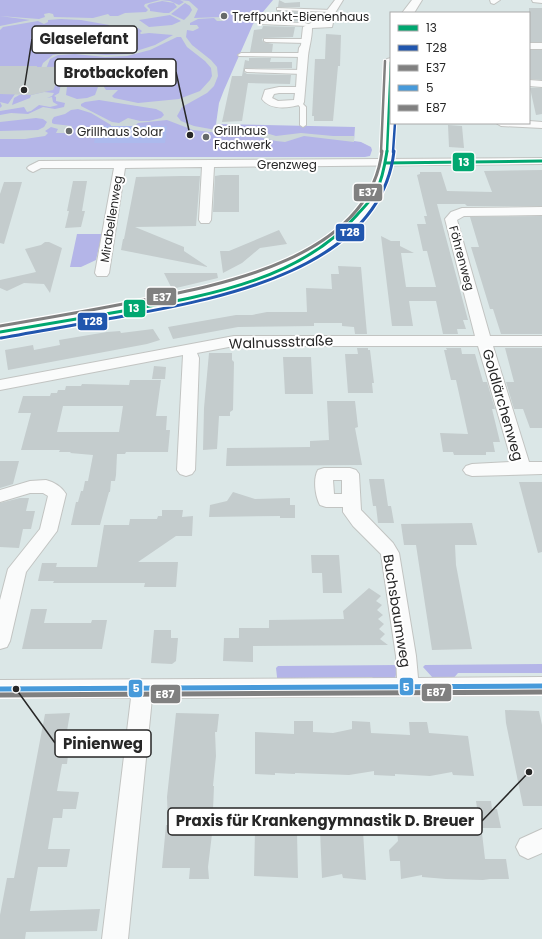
<svg xmlns="http://www.w3.org/2000/svg" width="542" height="939" font-family="Poppins,sans-serif">
<style>
.green{fill:#b4b5e8}
.pitch{fill:#acbaed}
.plaza{fill:#ccd7d8;fill-rule:evenodd}
.building{fill:#c4cccd;fill-rule:evenodd}
.lines{fill:none;stroke-linecap:round;stroke-linejoin:round}
.service-casing{stroke:#c2c4c2;stroke-width:2}
.minor-casing{stroke:#c2c4c2;stroke-width:2}
.tertiary-casing{stroke:#c2c4c2;stroke-width:2}
.service{fill:#fafbfb;fill-rule:evenodd}
.minor{fill:#fafbfb;fill-rule:evenodd}
.tertiary{fill:#fafbfb;fill-rule:evenodd}
.bus-1-far1-casing{stroke:#fff;stroke-width:4.5}
.bus-1-casing{stroke:#fff;stroke-width:5.5}
.bus-2-far1-casing{stroke:#fff;stroke-width:4.5}
.bus-2-casing{stroke:#fff;stroke-width:5.5}
.bus-3-far1-casing{stroke:#fff;stroke-width:4.5}
.bus-3-casing{stroke:#fff;stroke-width:5.5}
.bus-4-casing{stroke:#fff;stroke-width:8}
.bus-5-casing{stroke:#fff;stroke-width:8}
.bus-1-far1{stroke:#00a770;stroke-width:2.5}
.bus-1{stroke:#00a770;stroke-width:3}
.bus-2-far1{stroke:#2056ae;stroke-width:2.5}
.bus-2{stroke:#2056ae;stroke-width:3}
.bus-3-far1{stroke:#808080;stroke-width:2.5}
.bus-3{stroke:#808080;stroke-width:3}
.bus-4{stroke:#479ada;stroke-width:5}
.bus-5{stroke:#808080;stroke-width:5}
.poi-dot{fill:#666a6a;stroke:#fff;stroke-width:1.5}
.labels{text-anchor:middle;dominant-baseline:central;stroke-width:4;stroke-linejoin:round;paint-order:stroke}
.far-poi-label{font-size:12px;fill:#272727;stroke:#fff;text-anchor:start}
.far-street-label{font-size:12px;fill:#272727;stroke:#fff}
.street-label{font-size:14px;fill:#272727;stroke:#fff}
.leader{fill:none;stroke:#272727;stroke-width:1.5}
.callout-dot{fill:#272727;stroke:#fff;stroke-width:1.5}
.callout{fill:#fff;stroke:#272727;stroke-width:1.5}
.callout-label{font-size:15px;text-anchor:middle;font-weight:bold;fill:#272727}
.line-badge{stroke:#fff;stroke-width:1.5}
.badge-label{font-size:11px;text-anchor:middle;font-weight:bold;fill:#fff}
</style>
<rect width="100%" height="100%" fill="#dbe7e7"/>
<!-- green -->
<path class="green" d="M0,0H273L253,24L224,90L219,103L216,124L355,127L354,141L361,142L371,147L372,150L370,156L365,157H0Z
M77,234H102L96,260L81,267H70Z
M542,664V673H458L452,680L433,678L423,667L425,665Z
M398,665L395,679L376,681L372,677L295,678L278,686L276,668L278,666Z"/>
<!-- pitch -->
<path class="pitch" d="M98,126H167L165,143H94Z"/>
<!-- plaza -->
<path class="plaza" d="M160,0L170,1L179,5L184,2L180,0L189,1L198,9L194,18L220,17L226,19L222,21H217L214,18L198,19L190,23V25H197L199,28L193,31L187,30L186,37L192,45L211,60L217,67L218,76L214,86L207,93L182,107L177,116L181,121L194,126L216,130L243,131L265,128L268,130L266,133L276,136L301,133L333,136H354V142L304,136L285,142L276,141L250,135L210,132L193,130L167,120L138,123L135,126H111V125L91,113L78,109L71,110L65,114L54,117L52,120V123L54,124L72,126L71,129L66,130L65,133H56L58,129L51,127L45,131L48,133L45,136L25,139H0V131L38,130L44,127L47,122L43,119L36,118L0,122V115L11,113L28,114L43,107L55,109L64,107L65,103L56,101V97L54,96L59,93L61,84H84L83,86L105,84L104,87L106,90H118L112,96L114,98L138,103L179,99L200,91L210,80L212,76L211,68L205,61L187,47L181,37H177L150,50L127,56L105,57L75,54L58,55L50,59L43,76L39,73L43,63L53,55L68,52L106,55L127,54L155,45L173,35L149,33L141,34L140,33L142,31L138,28H108L109,25L81,20L61,19L48,20V22L44,24L38,21L3,27L0,30V26L30,20L0,16L39,19L45,17L44,14L49,13L53,14L54,17L93,18L108,14L110,16H118L125,13L146,12L148,10L144,6L145,4ZM162,1L174,3L177,7L169,13H164L150,11V9L147,6L149,4ZM185,3L190,6L192,10L189,15L184,20L171,14ZM170,15L181,21L172,25L149,27L139,20ZM67,87H98L95,95L87,98L77,99L66,95ZM99,100L156,109L162,112L164,115L161,118L149,121H140L128,118L119,123L112,122L81,106V104L85,102Z
M44,92L54,93L52,96L47,98L52,97L53,102L58,105L50,107L39,105L31,111L27,112L24,107L0,111V108L2,106L0,102L8,104L15,94H21L14,98L12,105L30,98L31,95Z"/>
<!-- building -->
<path class="building" d="M279,0L285,3L300,2V7H278Z
M529,8H542V42H529Z
M277,11L299,12L298,21H264L265,14H276Z
M263,26L295,27L293,37L264,38L262,39L263,42L273,44L272,52H250L254,30L262,29Z
M326,34L341,35L340,66H338L333,121H314V116H312L315,59H325Z
M529,50H542V80L529,79Z
M249,58H271L270,62H292V68H245L244,69V72L247,74L291,75L290,84L248,83L242,121L222,122L232,76H242L245,60L249,61Z
M0,66H37V67L132,66L128,84H56L53,90L31,95L0,94Z
M530,88H542V114L536,115Z
M448,125L462,126L464,148L449,147Z
M542,170V206H467L465,204H437L468,320H463L466,329H457L458,334H443L436,301H409L413,326H392L381,236L391,241H400V246L414,253H401L406,287H436L427,251H423L417,224H426L424,216H427L417,175L420,174V172H441L447,191L492,192L484,171Z
M221,175H239V212H213L215,176Z
M181,176H200L196,226L135,227L184,247V251L208,267L121,250L123,239H124L136,177Z
M73,181H87L82,211H85L81,227L65,228L69,211H67Z
M4,182H22L4,244L0,243V194Z
M542,216V334H501L493,309H490L471,247H479L470,217Z
M279,230L287,244L260,248L242,263L223,273L220,251H229Z
M45,242H49L62,248L50,293L44,284L24,283L7,291L0,288V280L36,272L25,249L41,245Z
M338,266L361,267L367,334H355L354,327L342,326V323H314V326L238,327L173,339L168,327L236,315H252L267,312H307L306,288L332,289L331,274H339Z
M164,273H217L218,278L172,289Z
M153,329L160,340L147,344L8,370L5,350L33,345L34,350L60,345L59,340L107,332L120,331L121,333Z
M357,348H368V350H370L374,383H372L373,393H348L345,354H358Z
M446,348H461L462,354H475L483,382H487L495,409H492L500,442H493L495,452H486V455H454L453,452H443L440,433L468,434L456,380H451L444,350H447Z
M505,348H542V428H530L523,409H514L506,382H514Z
M209,353H232V360L234,362L233,410L230,412V416H219L217,449L203,450L204,408Z
M283,357H311L313,394H285Z
M154,366L166,367L165,379H152Z
M130,380H161L156,416H167L166,430H170L168,452H126L125,454H117L116,475L115,481H111L110,492H109L100,525H71L76,502H78L81,491H83L85,481H88L93,455L70,453L71,452H59L60,450H21L31,413H18L23,396H50L51,393H57L58,390H65L66,386H81L82,384L129,385ZM63,406H123L119,432H57Z
M327,401H355L358,427L355,428L362,465L226,466L227,448L310,447V441L329,440Z
M0,461H19L13,484L0,488Z
M369,479H384L388,506H391L394,523H378L376,506H384H373Z
M519,482H542V552L538,553Z
M233,492L255,499L290,498V505H295V518H280V516L209,517L210,505L227,501Z
M20,498H29L26,511H35L31,529H23L19,548L0,547V503Z
M162,510H183L182,517L193,516L192,536H176L138,562H178L176,587H144L145,583H53L54,581H38L42,563H57L56,567H97L104,525H129L130,519H157L158,516H162Z
M472,523L477,545H455L456,565L472,649L432,650L416,545H404L401,524Z
M311,555H339L342,593H323L322,573H312Z
M369,588L381,596L376,601L382,605L377,610L383,615L378,619L384,624L379,629L385,634L380,639L388,645L253,646V662L223,661L224,638H239V628H269V620L344,619L343,611Z
M31,609H47L44,623H91L92,620H107L102,649H22Z
M154,630H171V638H178L176,661L172,664L151,663Z
M505,710L539,711L542,725V806H523L506,723Z
M70,713L66,737H104L101,755H68L67,764H62L57,791L79,792L76,809H63L62,818H53L48,849H70L67,867H38L30,911L100,909L97,931L26,932L25,939H0V915L7,878H14L45,714Z
M176,713L219,714L217,732H215L216,756L213,786H214L212,834L208,867L209,879H189L190,868H162L166,825H168L167,797Z
M294,721H313V732L333,733L352,729V721L370,722L371,733L410,735L409,722H427L429,733L468,736L474,776L453,775L452,772L430,776L395,774V776L374,775V771L349,775L295,773V774L275,773V775L255,774V732L294,734Z
M476,801H491L492,809H497L501,828H480Z
M340,829L363,831L366,880L343,878L342,874L322,878L320,830L340,832Z
M255,830L297,832L298,878L254,876Z
M438,830L482,833L485,859H506L509,879H490L483,880L446,879L422,877V875L401,879L400,861H390L389,850L398,841L397,831L438,832Z"/>
<g class="lines">
<!-- service casing -->
<g class="service-casing">
<path id="service" d="M277,8L331,10L333,11L331,12L279,10H277Z
M262,22L305,23L311,25L309,26L260,24V22Z
M264,39H306L309,41L306,43L266,42L264,41Z
M241,53H303L306,55L303,57L239,56L238,55Z
M245,69L303,70L306,72L303,74L247,72L245,71Z
M299,100L306,107V125L303,127L300,125V107L296,102Z"/>
</g>
<!-- minor casing -->
<g class="minor-casing">
<path id="minor" d="M335,0H343L335,13L332,27L312,28C312,38 309,47 308,56L304,102L303,104C289,108 271,111 262,99L265,90L279,87H296L298,56L299,48L301,45L303,27L313,22H325V13ZM279,93H295L294,100L278,101L272,98L274,94Z
M490,0H500L494,4L491,3Z
M532,0H542V3L533,2Z
M529,43H542V49H529Z
M529,80L542,81V87L529,86Z
M529,121L542,122V128L501,126L496,123H529Z
M542,158V164L214,167L211,220L209,223H201L199,220L202,167L125,168L109,273L107,276H97L95,273L114,168H41L33,172L29,170L27,168L29,166L39,161Z
M542,207V215L464,216L457,220L490,336H542V346H493L529,462H542V474L472,476L466,474L463,470L466,466L472,464L512,462L478,346H234L197,353L199,358L195,470L192,474L186,476L180,474L177,470L183,355L0,390V380L234,336H475L445,219L451,212L462,208Z
M324,468H350L356,470L359,474L361,510L393,543L399,553L416,656L418,678L542,677V695L152,698L128,939H102L131,698H0V680L397,678L396,656L381,554L353,526L343,512V507H326L320,505C315,496 313,478 318,470ZM333,480H342V494H334Z
M46,480C54,482 62,487 66,494L57,531L26,572L10,641L7,647L0,649V600L8,569L40,529L48,496L43,493H30L0,502V490L30,481Z
M542,829V853L528,859L520,855L516,847L520,839Z"/>
</g>
<!-- tertiary casing -->
<g class="tertiary-casing">
<path id="tertiary" d="M412,0H422L414,13H402Z
M391,58V123H395V128C395,148 394,170 385,190C341,277 214,299 128,315C85,323 43,330 0,338V326C41,319 81,313 122,305C204,290 325,269 369,190C389,155 380,101 385,62L387,59Z"/>
</g>
<!-- service -->
<use href="#service" class="service"/>
<!-- minor -->
<use href="#minor" class="minor"/>
<!-- tertiary -->
<use href="#tertiary" class="tertiary"/>
<!-- bus-1-far1 casing -->
<g class="bus-1-far1-casing">
<path id="bus-1-far1" d="M387,152L391,62"/>
</g>
<!-- bus-1 casing -->
<g class="bus-1-casing">
<path id="bus-1" d="M385,163L542,161
M0,332C41,325 82,318 123,311C204,296 300,281 357,215C364,207 373,199 377,189C383,178 385,163 387,151"/>
</g>
<!-- bus-2-far1 casing -->
<g class="bus-2-far1-casing">
<path id="bus-2-far1" d="M393,152L395,123"/>
</g>
<!-- bus-2 casing -->
<g class="bus-2-casing">
<path id="bus-2" d="M1,338C44,330 87,323 129,315C223,298 381,268 394,151"/>
</g>
<!-- bus-3-far1 casing -->
<g class="bus-3-far1-casing">
<path id="bus-3-far1" d="M381,152L385,61"/>
</g>
<!-- bus-3 casing -->
<g class="bus-3-casing">
<path id="bus-3" d="M0,326C41,319 82,312 123,304C211,287 369,262 382,151"/>
</g>
<!-- bus-4 casing -->
<g class="bus-4-casing">
<path id="bus-4" d="M0,689L542,686"/>
</g>
<!-- bus-5 casing -->
<g class="bus-5-casing">
<path id="bus-5" d="M0,695L542,692"/>
</g>
<!-- bus-1-far1 -->
<use href="#bus-1-far1" class="bus-1-far1"/>
<!-- bus-1 -->
<use href="#bus-1" class="bus-1"/>
<!-- bus-2-far1 -->
<use href="#bus-2-far1" class="bus-2-far1"/>
<!-- bus-2 -->
<use href="#bus-2" class="bus-2"/>
<!-- bus-3-far1 -->
<use href="#bus-3-far1" class="bus-3-far1"/>
<!-- bus-3 -->
<use href="#bus-3" class="bus-3"/>
<!-- bus-4 -->
<use href="#bus-4" class="bus-4"/>
<!-- bus-5 -->
<use href="#bus-5" class="bus-5"/>
</g>
<!-- markers -->
<g class="poi-dot">
<circle cx="224" cy="16" r="4"/>
<circle cx="69" cy="131" r="4"/>
<circle cx="206" cy="137" r="4"/>
</g>
<g class="labels">
<!-- far-poi labels -->
<g class="far-poi-label">
<text x="232" y="16">Treffpunkt-Bienenhaus</text>
<text x="214" y="130">Grillhaus<tspan x="214" dy="14">Fachwerk</tspan></text>
<text x="77" y="131">Grillhaus Solar</text>
</g>
<!-- far-street labels -->
<g class="far-street-label">
<text x="287" y="164">Grenzweg</text>
<text transform="translate(111 219) rotate(-81)">Mirabellenweg</text>
<text transform="translate(462 258) rotate(75)">Föhrenweg</text>
</g>
<!-- street labels -->
<g class="street-label">
<text transform="translate(281 342) rotate(-2)">Walnussstraße</text>
<text transform="translate(503 405) rotate(74)">Goldlärchenweg</text>
<text transform="translate(397 611) rotate(81)">Buchsbaumweg</text>
</g>
</g>
<!-- callouts -->
<path class="leader" d="M24 90L32 39M190 135L176 72M16 689L55 743M529 772L482 821"/>
<g class="callout-dot">
<circle cx="24" cy="90" r="4"/>
<circle cx="190" cy="135" r="4"/>
<circle cx="16" cy="689" r="4"/>
<circle cx="529" cy="772" r="4"/>
</g>
<g class="callout">
<rect x="32" y="26" width="105" height="27" rx="4"/>
<rect x="55" y="59" width="121" height="27" rx="4"/>
<rect x="55" y="730" width="96" height="27" rx="4"/>
<rect x="168" y="808" width="314" height="27" rx="4"/>
</g>
<g class="callout-label">
<text x="84" y="44">Glaselefant</text>
<text x="116" y="78">Brotbackofen</text>
<text x="103" y="749">Pinienweg</text>
<text x="325" y="826">Praxis für Krankengymnastik D. Breuer</text>
</g>
<g class="line-badge">
<rect x="452" y="152" width="23" height="20" rx="4" fill="#00a770"/>
<rect x="353" y="183" width="30" height="19" rx="4" fill="#808080"/>
<rect x="335" y="223" width="30" height="19" rx="4" fill="#2056ae"/>
<rect x="146" y="287" width="31" height="19" rx="4" fill="#808080"/>
<rect x="123" y="299" width="23" height="19" rx="4" fill="#00a770"/>
<rect x="77" y="312" width="31" height="19" rx="4" fill="#2056ae"/>
<rect x="399" y="677" width="15" height="19" rx="4" fill="#479ada"/>
<rect x="128" y="679" width="15" height="19" rx="4" fill="#479ada"/>
<rect x="421" y="683" width="31" height="19" rx="4" fill="#808080"/>
<rect x="150" y="684" width="31" height="20" rx="4" fill="#808080"/>
</g>
<g class="badge-label">
<text x="464" y="166">13</text>
<text x="368" y="196">E37</text>
<text x="350" y="236">T28</text>
<text x="162" y="301">E37</text>
<text x="134" y="312">13</text>
<text x="93" y="325">T28</text>
<text x="406" y="691">5</text>
<text x="136" y="692">5</text>
<text x="436" y="696">E87</text>
<text x="165" y="698">E87</text>
</g>
<!-- legend -->
<rect x="390" y="12" width="140" height="112" fill="#ffffff" stroke="#a9a9a9"/>
<rect x="398" y="25" width="20" height="6" fill="#00a770" stroke="#a9a9a9"/>
<text x="426" y="32" font-size="12" fill="#272727">13</text>
<rect x="398" y="45" width="20" height="6" fill="#2056ae" stroke="#a9a9a9"/>
<text x="426" y="52" font-size="12" fill="#272727">T28</text>
<rect x="398" y="65" width="20" height="6" fill="#808080" stroke="#a9a9a9"/>
<text x="426" y="72" font-size="12" fill="#272727">E37</text>
<rect x="398" y="85" width="20" height="6" fill="#479ada" stroke="#a9a9a9"/>
<text x="426" y="92" font-size="12" fill="#272727">5</text>
<rect x="398" y="105" width="20" height="6" fill="#808080" stroke="#a9a9a9"/>
<text x="426" y="112" font-size="12" fill="#272727">E87</text>
</svg>
